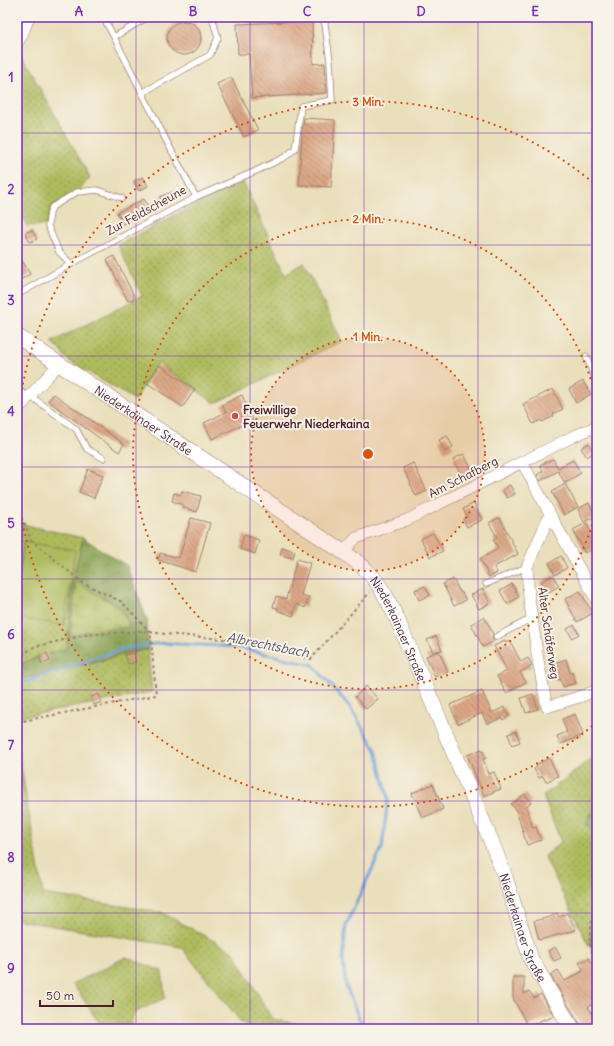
<svg xmlns="http://www.w3.org/2000/svg" width="614" height="1046" font-family="Delius,sans-serif">
<style>
.grass{fill:url(#grass-dots);stroke:#7c6d44}
.forest{fill:url(#forest-crowns);stroke:#6a6140}
.park{fill:url(#park-crowns);stroke:#7c6d44}
.pitch{fill:#aebb5d;stroke:#7c6d44}
.lines{fill:none;stroke-linecap:round;stroke-linejoin:round}
.stream{stroke:#6c9fd8;stroke-width:3}
.building{fill:url(#building-back-hatch)}
.lane-casing{stroke:#9a7f73;stroke-width:7}
.street-casing{stroke:#9a7f73;stroke-width:12}
.secondary-casing{stroke:#9a7f73;stroke-width:16}
.path{stroke:#9a7f73;stroke-width:2;stroke-dasharray:3 3;stroke-linecap:butt}
.lane{stroke:#fff;stroke-width:5.5}
.street{stroke:#fff;stroke-width:11}
.secondary{stroke:#fff;stroke-width:15}
.grid{fill:none;stroke:#7b2cbf;stroke-width:1;stroke-opacity:0.55}
.ring{fill:none;stroke:#d8530f;stroke-width:2;stroke-dasharray:2 4}
.poi-dot{fill:#d1495b;stroke:#f7f3e8;stroke-width:1.5}
.labels{text-anchor:middle;dominant-baseline:central;stroke-width:4;stroke-linejoin:round;paint-order:stroke}
.street-label{font-size:12px;fill:#4a1f2b;stroke:#f7f3e8}
.poi-label{font-size:12px;font-weight:bold;fill:#4a1f2b;stroke:#f7f3e8;text-anchor:start}
.water-label{font-size:13px;font-style:italic;fill:#585270;stroke:#f7f3e8}
.centre{fill:#d8530f;stroke:#f7f3e8;stroke-width:2}
.ring-label{font-size:12px;text-anchor:middle;font-weight:bold;fill:#d8530f;stroke:#f7f3e8;stroke-width:4;stroke-linejoin:round;paint-order:stroke}
.neatline{fill:none;stroke:#7b2cbf;stroke-width:1.5}
.grid-label{font-size:13px;text-anchor:middle;font-weight:bold;fill:#7b2cbf}
</style>
<defs>
<pattern id="grass-dots" width="8" height="8" patternUnits="userSpaceOnUse"><rect width="8" height="8" fill="#aebb5d"/><path d="M2 2h.1M6 6h.1" fill="none" stroke="#90974d" stroke-width="1.8" stroke-linecap="round"/></pattern>
<pattern id="forest-crowns" width="20" height="18" patternUnits="userSpaceOnUse"><rect width="20" height="18" fill="#8aa354"/><path d="M2 6a3 3 0 1 1 6 0M12 15a3 3 0 1 1 6 0" fill="none" stroke="#738446"/></pattern>
<pattern id="park-crowns" width="20" height="18" patternUnits="userSpaceOnUse"><rect width="20" height="18" fill="#aebb5d"/><path d="M2 6a3 3 0 1 1 6 0M12 15a3 3 0 1 1 6 0" fill="none" stroke="#90974d"/></pattern>
<pattern id="building-back-hatch" width="6" height="6" patternUnits="userSpaceOnUse"><rect width="6" height="6" fill="#dca786"/><path d="M-1 5l2 2M0 0l6 6M5-1l2 2" fill="none" stroke="#b4876e"/></pattern>
</defs>
<rect width="100%" height="100%" fill="#f7f3e8"/>
<filter id="ink" filterUnits="userSpaceOnUse"><feTurbulence type="fractalNoise" baseFrequency=".025" numOctaves="2"/><feDisplacementMap in="SourceGraphic" scale="8" xChannelSelector="R" yChannelSelector="G"/><feConvolveMatrix kernelMatrix="1 2 1 2 8 2 1 2 1" color-interpolation-filters="sRGB"/></filter>
<filter id="wash" filterUnits="userSpaceOnUse"><feTurbulence type="fractalNoise" baseFrequency=".012" numOctaves="4" result="noise"/><feDisplacementMap in="SourceGraphic" scale="16" xChannelSelector="R" yChannelSelector="G"/><feGaussianBlur stdDeviation="0.9" result="paint"/><feColorMatrix in="noise" values="0 0 0 0 0 0 0 0 0 0 0 0 0 0 0 0 0 1.4 0 .05"/><feComposite in="paint" operator="in"/></filter>
<g filter="url(#wash)">
<rect width="100%" height="100%" fill="#eadfbb"/>
<!-- grass -->
<path class="grass" d="M20,53L90,177L78,192L51,207L47,225L27,226L17,209V57Z
M243,182L286,274L304,263L342,341L215,403L158,363L135,400L68,360L52,342L142,296L118,245L196,204Z
M22,524L83,538L72,584L67,648L29,660L17,667V546Z
M148,649L152,692L21,717L17,692V680Z
M17,743L43,894L161,912L234,952L272,1019L321,1029H253L241,1022L181,947L17,920Z
M597,754V799L586,824L597,832V913L589,946L544,856L561,842L543,796Z
M126,957L162,971L165,998L134,1013L129,1029H124L100,1024L73,984Z"/>
<!-- forest -->
<path class="forest" d="M83,538L127,566L147,620L148,649L17,680V667L29,660L67,648L72,584Z
M597,799V832L586,824Z
M597,913V952L589,946Z"/>
<!-- park -->
<path class="park" d="M76,582L120,608L130,627L90,630L70,636Z"/>
<!-- pitch -->
<path class="pitch" d="M24,542L75,550L64,625L17,618V589Z"/>
<g class="lines">
<!-- stream -->
<path class="stream" d="M17,685L123,648L163,643L237,647L313,665L350,707L376,750L388,797L382,848L346,925L343,960L346,986L358,1016L365,1029"/>
</g>
<g id="blocks">
<!-- building -->
<path class="building" d="M167 38a17 17 0 1 1 34 0a17 17 0 1 1-34 0Z
M312,21L313,64L325,63L327,93L252,98L249,54H238L237,24Z
M231,77L258,130L244,137L217,84Z
M304,118L335,120L331,187L299,185L302,132Z
M143,177L148,186L139,191L134,181Z
M175,191L178,198L163,204L160,197Z
M144,199L150,210L123,224L117,213Z
M32,230L37,239L30,242L25,233Z
M114,256L135,298L128,301L107,260Z
M23,262L30,274L17,282V266Z
M159,365L195,389L183,407L147,383Z
M583,381L591,394L576,403L569,389Z
M553,389L563,409L553,414L554,416L542,422L541,420L533,424L523,404Z
M54,394L124,444L119,452L48,401Z
M242,395L253,420L212,439L204,423L226,412L222,405Z
M447,436L453,447L445,452L439,440Z
M589,443L594,452L587,457L581,448Z
M464,454L472,470L461,475L453,459Z
M553,459L558,468L573,460L581,473L565,483L558,471L540,481L537,475L543,471L540,465Z
M413,463L427,491L416,496L410,483H411L403,468Z
M88,469L103,475L94,498L79,492Z
M565,484L578,507L564,515L552,492Z
M510,485L515,494L507,498L502,490Z
M182,491L201,496L197,512L182,507L183,505L172,501L174,493L180,495Z
M474,503L482,520L467,527L463,519L467,517L463,509Z
M589,503L596,516L584,522L578,509Z
M191,518L210,523L196,572L158,560L160,553L179,558Z
M498,518H500L518,554L494,567L497,573L489,577L480,559L498,549L493,539L497,537L489,523Z
M586,523L597,543V547L585,553L573,530Z
M433,533L443,551L430,557L421,539Z
M244,535L259,540L255,554L240,549Z
M282,547L295,551L293,558L280,555Z
M561,556L567,568L555,575L549,563Z
M297,559L310,563L301,595L309,597L305,608L296,604L293,616L277,610L278,608L273,607L276,596L286,599Z
M553,575L559,586L547,593L541,582Z
M453,579L460,592H461L466,600L454,606L443,584Z
M512,584L519,597L507,604L500,591Z
M425,586L430,595L419,600L415,590Z
M483,589L490,603L479,609L471,595L474,594L475,593Z
M580,591L593,613L577,622L565,599Z
M484,617L490,627V628L493,634L492,639L494,641L483,647L471,624Z
M574,625L579,634L572,638L567,629Z
M436,636L442,650L433,652L427,640Z
M505,641L506,643L510,641L521,662L528,658L532,666L520,672L526,682L506,693L497,676L507,671L494,646Z
M439,651L448,672L435,677L426,656Z
M47,653L50,661L42,664L39,656Z
M134,653L136,662L128,664L125,655Z
M566,659L570,673L572,672L576,683L563,687L560,679L555,680L550,664Z
M366,686L378,699L366,709L355,697Z
M482,691L492,713L504,707L509,716L503,720L502,718L487,724L482,713L458,724L450,705Z
M99,694L102,702L94,705L91,697Z
M533,694L538,709L526,713L521,698Z
M575,714L583,735L560,744L557,736L567,732L562,719Z
M516,731L520,742L512,745L508,734Z
M482,749L486,758L483,759L489,774L494,772L501,789L484,796L467,755Z
M549,758L558,776L546,782L543,776L539,778L534,769L537,767L536,765Z
M433,784L443,809L422,818L412,793Z
M525,794L531,802L526,807L533,828L536,827L541,840L527,845L516,810L511,804Z
M557,913L559,917L567,913L576,930L539,940L534,921L550,917Z
M555,947L561,958L554,961L548,951Z
M589,958L597,971V1002L588,1007L597,1021V1025L590,1029H583L550,975L558,970L565,981L583,971L582,970L583,969L579,963Z
M513,977H524V994L529,991L534,998L541,994L554,1016L545,1020L544,1019L528,1027L513,998Z"/>
</g>
</g>
<g filter="url(#ink)">
<use href="#blocks" fill-opacity="0" stroke="#9a7f73" stroke-width="1"/>
<g class="lines">
<!-- lane casing -->
<g class="lane-casing">
<path id="lane" d="M114,37L148,17
M142,93L210,55L218,38L212,17
M196,197L256,171L285,157L295,149L301,106L332,100L330,61L324,17
M71,264L59,252L48,226L50,213L52,207L77,192L97,190L122,198
M17,295L71,264L196,197L166,140L114,37L103,17
M586,356L597,383
M17,388L24,394L36,400L76,429L87,449L103,458
M486,584L527,567
M496,637L532,618"/>
</g>
<!-- street casing -->
<g class="street-casing">
<path id="street" d="M17,43L22,35L29,17
M17,410L59,364
M522,462L597,601
M550,514L527,567L529,599L532,618L538,660L547,707L585,695L597,690
M343,552L356,538L407,520L572,437L597,426"/>
</g>
<!-- secondary casing -->
<g class="secondary-casing">
<g id="secondary">
<path id="s1" d="M17,336L343,552C350,557 357,561 363,567C379,581 388,600 397,619L492,843L505,877L531,959L563,1014L573,1029"/>
</g>
</g>
<!-- path -->
<path class="path" d="M17,513L24,522L31,540L83,583L122,602L150,632L151,639L156,695L23,721
M17,567L24,523
M17,658L34,647L85,635L141,631L166,634L234,640L311,659L370,592
M597,897L589,937L593,957L597,961"/>
<!-- lane -->
<use href="#lane" class="lane"/>
<!-- street -->
<use href="#street" class="street"/>
<!-- secondary -->
<use href="#secondary" class="secondary"/>
</g>
</g>
<!-- grid -->
<path class="grid" d="M136,17V1029M250,17V1029M364,17V1029M478,17V1029M17,133H597M17,245H597M17,356H597M17,467H597M17,579H597M17,690H597M17,801H597M17,913H597"/>
<!-- distance rings -->
<circle cx="368" cy="454" r="117" fill="#d8530f" fill-opacity=".12"/>
<g class="ring">
<circle cx="368" cy="454" r="117"/>
<path d="M597 507A235 235 0 1 1 597 401"/>
<path d="M597 722A352 352 0 0 1 17 482M17 426A352 352 0 0 1 597 186"/>
</g>
<!-- markers -->
<circle class="poi-dot" cx="235" cy="416" r="4"/>
<g class="labels">
<!-- street labels -->
<g class="street-label">
<text transform="translate(146 210) rotate(-29)">Zur Feldscheune</text>
<text stroke="none"><textPath href="#s1" startOffset="152">Niederkainaer Straße</textPath></text>
<text transform="translate(463 477) rotate(-27)">Am Schafberg</text>
<text stroke="none"><textPath href="#s1" startOffset="488">Niederkainaer Straße</textPath></text>
<text transform="translate(549 633) rotate(82)">Alter Schäferweg</text>
<text stroke="none"><textPath href="#s1" startOffset="812">Niederkainaer Straße</textPath></text>
</g>
<!-- poi labels -->
<g class="poi-label">
<text x="243" y="409">Freiwillige<tspan x="243" dy="14">Feuerwehr Niederkaina</tspan></text>
</g>
<!-- water labels -->
<g class="water-label">
<text transform="translate(268 645) rotate(11)">Albrechtsbach</text>
</g>
</g>
<circle cx="368" cy="454" r="6" class="centre"/>
<g class="ring-label">
<text x="368" y="106">3 Min.</text>
<text x="368" y="223">2 Min.</text>
<text x="368" y="341">1 Min.</text>
</g>
<!-- margin -->
<rect width="614" height="1046" fill="none" stroke="#f7f3e8" stroke-width="44"/>
<!-- scale -->
<path d="M40 1000v6h73v-6" fill="none" stroke="#4a1f2b" stroke-width="2"/>
<text x="46" y="1000" font-size="12" fill="#4a1f2b" stroke="#f7f3e8" stroke-width="3" paint-order="stroke">50 m</text>
<rect x="22" y="22" width="570" height="1002" class="neatline"/>
<g class="grid-label">
<text x="79" y="16">A</text>
<text x="193" y="16">B</text>
<text x="307" y="16">C</text>
<text x="421" y="16">D</text>
<text x="535" y="16">E</text>
<text x="11" y="82">1</text>
<text x="11" y="194">2</text>
<text x="11" y="305">3</text>
<text x="11" y="416">4</text>
<text x="11" y="528">5</text>
<text x="11" y="639">6</text>
<text x="11" y="750">7</text>
<text x="11" y="862">8</text>
<text x="11" y="973">9</text>
</g>
</svg>
